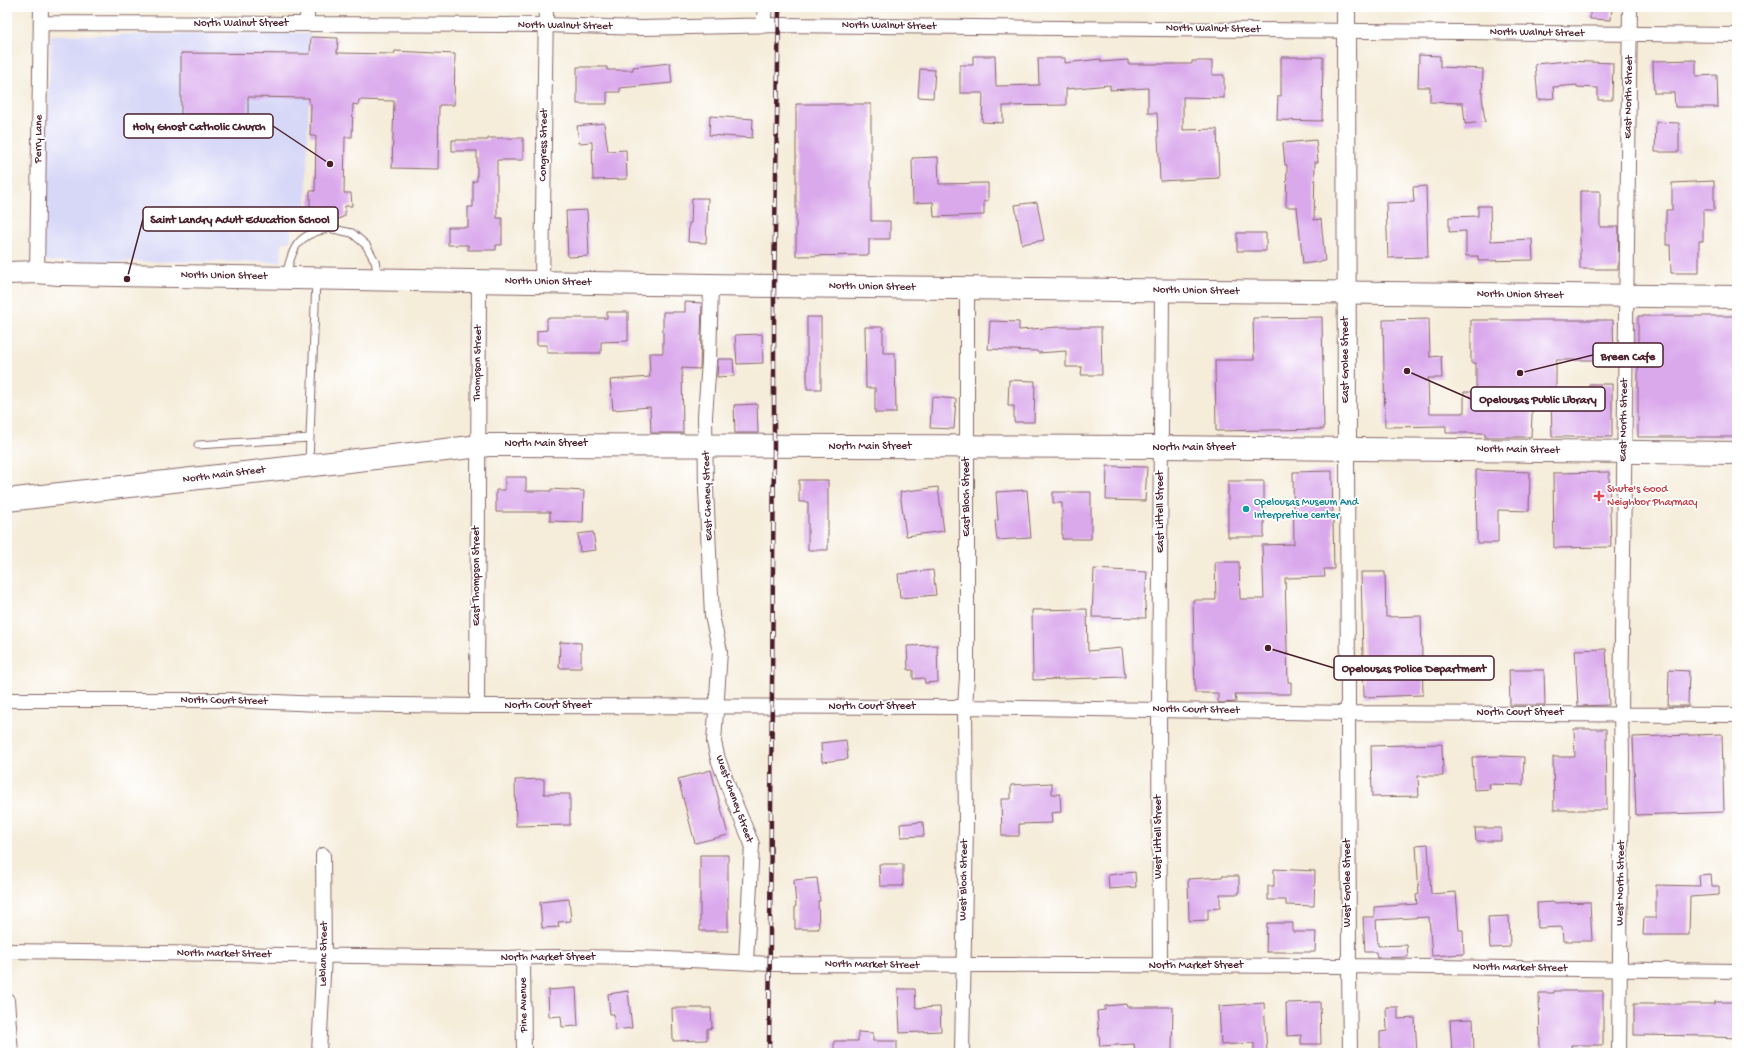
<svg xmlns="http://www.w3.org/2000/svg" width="1744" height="1060" font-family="'Gochi Hand',sans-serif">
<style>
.built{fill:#d7d7f8}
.building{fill:#daa9ec}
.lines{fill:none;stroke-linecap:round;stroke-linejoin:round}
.service-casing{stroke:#866768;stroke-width:9}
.minor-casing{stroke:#866768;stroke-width:16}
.tertiary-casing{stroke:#866768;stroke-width:20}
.primary-casing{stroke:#866768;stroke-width:24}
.service{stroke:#fff;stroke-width:7}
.minor{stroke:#fff;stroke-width:14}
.tertiary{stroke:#fff;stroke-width:18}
.primary{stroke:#fff;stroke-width:22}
.rail-casing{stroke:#4a1f2b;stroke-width:4.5}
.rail{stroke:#fff;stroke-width:3;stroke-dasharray:9;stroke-linecap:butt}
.health-dot{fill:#e0444e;stroke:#fff;stroke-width:1.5}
.culture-dot{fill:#0f9aa8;stroke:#fff;stroke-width:1.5}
.labels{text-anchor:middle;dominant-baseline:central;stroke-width:3.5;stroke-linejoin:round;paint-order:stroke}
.street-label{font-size:11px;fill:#4a1f2b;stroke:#fff}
.health-label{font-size:11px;fill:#be3a42;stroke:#fff;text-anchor:start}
.culture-label{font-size:11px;fill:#0d838f;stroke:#fff;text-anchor:start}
.leader{fill:none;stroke:#4a1f2b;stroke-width:1.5}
.callout-dot{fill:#4a1f2b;stroke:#fff;stroke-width:1.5}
.callout{fill:#fff;stroke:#4a1f2b;stroke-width:1.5}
.callout-label{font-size:12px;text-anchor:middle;font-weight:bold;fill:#4a1f2b}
</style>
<rect width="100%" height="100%" fill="#fff"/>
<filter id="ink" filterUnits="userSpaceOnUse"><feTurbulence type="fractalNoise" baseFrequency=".025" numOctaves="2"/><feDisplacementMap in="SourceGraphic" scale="8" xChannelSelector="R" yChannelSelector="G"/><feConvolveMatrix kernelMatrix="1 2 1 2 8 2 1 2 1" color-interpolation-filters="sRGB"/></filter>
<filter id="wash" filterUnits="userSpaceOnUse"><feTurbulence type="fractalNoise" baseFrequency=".012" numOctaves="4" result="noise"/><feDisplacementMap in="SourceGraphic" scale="16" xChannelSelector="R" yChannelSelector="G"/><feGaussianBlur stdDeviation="0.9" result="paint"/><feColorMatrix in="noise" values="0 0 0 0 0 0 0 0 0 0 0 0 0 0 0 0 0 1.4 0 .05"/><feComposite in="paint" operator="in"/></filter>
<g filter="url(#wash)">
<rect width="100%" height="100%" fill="#f5ecd9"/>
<!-- built -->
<path class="built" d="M310,33L306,219L293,221L290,241L282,243L281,262L42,261L51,35Z"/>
<g id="blocks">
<!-- building -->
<path class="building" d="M1590,7H1612L1611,20L1590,19Z
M311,37L338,38L337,53L394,54L395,51L455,54L454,105H439L438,169L392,168L394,101L359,100L358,105L353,104L352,137H345L344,193H351L352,206H345V216L329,223L315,217V207H310V191H315L316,136H310L311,104L309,103V98L248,97V132H181V53L310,54Z
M1419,55L1440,56V67L1483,69L1482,96L1485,122L1465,124L1463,103L1430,102V87H1418Z
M973,56H995L996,86L1039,85L1038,58H1065V63L1101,59V62L1128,60V64H1192V61H1212V75H1224V98L1183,97V130L1217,129L1219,178L1160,181L1157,113H1148V88L1110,90V85L1066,89V105L1003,106V123L982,122L983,93H960V65H973Z
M1281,57H1323L1322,121L1277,120L1278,96H1281Z
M1696,60V76L1717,75L1718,107H1675L1674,93H1654L1653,61Z
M1567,61L1613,63L1612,100H1598V88L1577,87V85L1553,87L1554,98L1538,100L1535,64Z
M670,63L672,83L620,88V92H607V104H577V67H607V70H633V67Z
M920,69L935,70L933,98L918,97Z
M796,104H871V221H890V239H869V255L796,256Z
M710,116L753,119L752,138L709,135Z
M1656,122L1679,123V152H1655Z
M604,123L608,151L626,150L627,179L593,180L592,142L579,143L577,126Z
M488,138H523V160H497V218H502V245H496V250H468V245H448V227H468V207H473V181H477V151H452V140H488Z
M1316,140L1318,162H1315L1314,220L1321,219L1325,261L1303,264L1297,207H1286L1287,165H1285L1283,143Z
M938,157L939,184L988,183V201H984V215L934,217L933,202L913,203L912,158Z
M1714,181V210H1703V241H1699V273H1671L1670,245H1666V210H1672V183Z
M1426,186L1428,257L1388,258L1386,203L1414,202L1413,187Z
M1580,191H1600V227H1619L1618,269H1580Z
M692,198H708L706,243L688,242L689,223H691Z
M1037,202L1044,240L1022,244L1015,205Z
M1478,206H1490L1491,241L1532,239L1533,260L1478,261V256H1466V231L1449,232V217L1478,216Z
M587,210L589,256L568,257L566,211Z
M1237,233H1266V251H1237Z
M685,302L702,303L700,369L682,368L683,433H651L650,407L613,410L610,380L650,377L649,353H663V312H685Z
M607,312H628V341L601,342V353H547V345H537V331L547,330V318H607Z
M1638,316H1737V437H1638Z
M807,317H821V389H807Z
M1322,317L1324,429L1216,431L1215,360H1254L1253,318Z
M1429,319L1430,357L1441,356L1442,378H1428L1429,413H1464V392H1476V363H1471V320H1613L1614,360H1556V389H1589V384H1612V437H1552L1551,394H1533L1531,437H1485V433H1446V426L1385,427L1383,320Z
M990,321L1019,322V330L1058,327H1101L1102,375H1081L1082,367H1066V351L1038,353L1037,351L988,349Z
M865,327H883V353H895L896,413H875V388H866Z
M762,334L763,363L737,364L735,335Z
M718,359H733L734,376L717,377Z
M1009,380L1035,381L1034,422H1014V406H1008Z
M932,397L956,399L954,429L930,428Z
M757,404L758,433H735L734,405Z
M1107,466L1147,467L1145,501L1106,500Z
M1476,470L1530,472L1529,511L1498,510V543H1477Z
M1332,471L1334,569H1324L1325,577L1285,578L1288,682H1291V694H1235L1236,702L1222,703L1218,702V693H1195L1193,600H1216L1215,562H1239L1240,599H1264L1262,545L1294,544L1293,472Z
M1609,472L1611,547L1554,548L1553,473Z
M505,477H526V491H551V489L584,491L583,522L550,521V512H496V490H505Z
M799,480H828V550H808V502H799Z
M1228,481H1264V537H1228Z
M938,487L944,531L906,536L900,492Z
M1027,490L1031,538L997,540L995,521L998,520L996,492Z
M1053,492H1091V539H1062V503H1053Z
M593,532L596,550L580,552L578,534Z
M1094,569L1147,572L1145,603L1146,618L1092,617Z
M933,570L936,595L900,598L898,574Z
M1361,572H1385L1386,617L1421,616L1423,695L1364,697Z
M1087,609L1088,651L1122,648L1125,677L1033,680L1032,610Z
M560,642L581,643V668H559Z
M937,645L938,682L925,683L924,678L913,679V670H908L907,646Z
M1606,649L1609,705L1578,706L1575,650Z
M1509,670H1544L1545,705H1510Z
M1669,670L1689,671L1688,706H1668Z
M1574,729H1606L1607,810H1554L1553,757H1575Z
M1722,734L1724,812L1636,815L1633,737Z
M846,740L848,759L822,762L821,743Z
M1442,744L1443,776H1418L1419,796L1372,797L1371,746Z
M1500,756L1524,757L1523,785L1489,784L1490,789L1474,790L1472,757Z
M711,770L728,835L695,843L678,779Z
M544,779V794H570V825L516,826L515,780Z
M1052,783V794H1060L1061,812L1051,813L1052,823L1019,824V836H1002L1001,799H1011V785Z
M923,822L924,836L901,837L900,824Z
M1475,828H1501V841H1476Z
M1428,844L1431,894L1456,892L1459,930H1463L1464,954L1432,956L1429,917L1376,920L1378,946L1407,945L1408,957L1377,958L1376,952H1365L1363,917H1374V907L1417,904L1416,895L1419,894L1416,845Z
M700,855H728V931H700Z
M879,864H903V886H880Z
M1274,869L1315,871L1314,906L1286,905V900H1268V886H1274Z
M1135,872L1136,887L1109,889L1108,875Z
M1711,874L1712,886H1719V895L1690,897L1689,935H1643L1644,918H1656V885L1700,886L1699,875Z
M1222,876H1239V894H1220V908L1208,909V920L1189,921L1188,879L1222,877Z
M817,878L820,901H818L819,929H795V906H796L794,880Z
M569,899L571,921L558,922L559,927L542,928L540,902Z
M1553,902V903L1590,902L1592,941H1563L1562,927L1538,928L1537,903Z
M1509,916L1510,947L1490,948L1488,917Z
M1267,923H1293V932H1316L1315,952H1266Z
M576,988L578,1026L562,1027L561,1016L549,1017L548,990Z
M898,989H915L916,1008L940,1007L941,1031L900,1033Z
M628,991L632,1028L615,1030L614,1014H610L608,994Z
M1554,991H1603V1045H1571V1053H1540L1539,993H1554Z
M1320,1002L1321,1044H1301V1035L1287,1036L1286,1003Z
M1714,1002H1737L1736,1038L1714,1037V1036L1634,1035V1004H1714Z
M1264,1003L1267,1053H1254V1043L1221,1045L1219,1006Z
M1127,1004L1128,1007H1173L1172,1053H1135L1134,1044L1100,1046L1097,1011L1105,1010V1006Z
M1386,1007H1398V1019L1415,1018L1417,1053H1388V1050H1380V1032L1387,1031Z
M672,1008H711L712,1028L707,1029V1040L673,1041Z
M1473,1019L1474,1053H1452L1450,1020Z
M858,1032L873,1033V1041H897V1053H834V1041H858Z"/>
</g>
</g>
<g filter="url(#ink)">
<use href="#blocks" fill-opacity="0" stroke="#866768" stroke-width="1"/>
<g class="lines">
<!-- service casing -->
<g class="service-casing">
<path id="service" d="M333,229L352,233L366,245L375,261L378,276
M286,276C292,248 297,235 326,229
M198,445L310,438
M309,463L316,280"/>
</g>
<!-- minor casing -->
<g class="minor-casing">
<path id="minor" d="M307,7V23
M41,23L546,25L642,28L779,25L1737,35
M763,26L765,7
M37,272L41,7
M542,282L546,7
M711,284L709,362L705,416L706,488L712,616L720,651L714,742L718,759L731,794L752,844L746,962
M1347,449L1349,966L1350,1053
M7,700H229L320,704L477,706L965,707L1349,713L1737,715
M477,706L479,281
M7,951L505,958C593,955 682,959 769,964L1349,966L1737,971
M523,957L524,1053
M1160,965L1159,709L1162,291
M7,1000L11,1053
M319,1053L324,955L323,855
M962,1053L966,824L965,707L967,677V288
M1619,1053L1622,756L1621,714L1630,7"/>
</g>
<!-- tertiary casing -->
<g class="tertiary-casing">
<path id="tertiary" d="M1346,7L1347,449"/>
</g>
<!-- primary casing -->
<g class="primary-casing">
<path id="primary" d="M7,273L37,272L59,274L774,286L1737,297
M7,500L489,445L1162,447L1737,453"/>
</g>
<!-- service -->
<use href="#service" class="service"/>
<!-- minor -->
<use href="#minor" class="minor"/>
<!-- tertiary -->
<use href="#tertiary" class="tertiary"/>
<!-- primary -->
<use href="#primary" class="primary"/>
<!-- rail casing -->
<g class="rail-casing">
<path id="rail" d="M769,1053L774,446V286L779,7"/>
</g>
<!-- rail -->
<use href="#rail" class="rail"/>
</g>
</g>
<!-- markers -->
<path class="health-dot" d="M1597 490h4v4h4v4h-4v4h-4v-4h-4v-4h4z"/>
<circle class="culture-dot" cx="1246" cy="509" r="4"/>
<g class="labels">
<!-- street labels -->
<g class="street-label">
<text x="241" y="24">North Walnut Street</text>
<text transform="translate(565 26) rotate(1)">North Walnut Street</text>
<text transform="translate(889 26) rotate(1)">North Walnut Street</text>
<text transform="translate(1213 29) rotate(1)">North Walnut Street</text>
<text transform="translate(1537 33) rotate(1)">North Walnut Street</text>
<text transform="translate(1629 97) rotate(-89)">East North Street</text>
<text transform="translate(39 139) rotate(-89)">Perry Lane</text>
<text transform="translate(544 145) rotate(-89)">Congress Street</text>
<text transform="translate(224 276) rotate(1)">North Union Street</text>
<text transform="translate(548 282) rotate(1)">North Union Street</text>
<text transform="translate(872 287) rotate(1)">North Union Street</text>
<text transform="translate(1196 291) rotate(1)">North Union Street</text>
<text transform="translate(1520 295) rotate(1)">North Union Street</text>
<text transform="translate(1346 360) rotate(-90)">East Grolee Street</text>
<text transform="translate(478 363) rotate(-89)">Thompson Street</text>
<text transform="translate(1624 420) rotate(-89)">East North Street</text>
<text x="546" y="444">North Main Street</text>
<text x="870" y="447">North Main Street</text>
<text x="1194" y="448">North Main Street</text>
<text transform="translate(1518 450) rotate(1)">North Main Street</text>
<text transform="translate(224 475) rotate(-7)">North Main Street</text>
<text transform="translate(708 496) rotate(-92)">East Cheney Street</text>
<text transform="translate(967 497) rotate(-90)">East Bloch Street</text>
<text transform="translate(1161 512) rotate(-90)">East Littell Street</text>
<text transform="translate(477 576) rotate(-90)">East Thompson Street</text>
<text transform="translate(224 701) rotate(1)">North Court Street</text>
<text x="548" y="706">North Court Street</text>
<text x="872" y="707">North Court Street</text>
<text transform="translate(1196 710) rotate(1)">North Court Street</text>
<text x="1520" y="713">North Court Street</text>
<text transform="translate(734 799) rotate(70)">West Cheney Street</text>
<text transform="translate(1159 837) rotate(-90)">West Littell Street</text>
<text transform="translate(964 880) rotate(-89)">West Bloch Street</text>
<text transform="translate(1348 883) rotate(-90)">West Grolee Street</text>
<text transform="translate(1621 883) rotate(-89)">West North Street</text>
<text transform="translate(224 954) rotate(1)">North Market Street</text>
<text transform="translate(324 954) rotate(-89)">Leblanc Street</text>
<text x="548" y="958">North Market Street</text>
<text transform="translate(872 965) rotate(1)">North Market Street</text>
<text x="1196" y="966">North Market Street</text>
<text transform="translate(1520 968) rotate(1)">North Market Street</text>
<text transform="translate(524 1005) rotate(-91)">Pine Avenue</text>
</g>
<!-- health labels -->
<g class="health-label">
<text x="1607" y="490">Shute's Good<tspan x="1607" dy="13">Neighbor Pharmacy</tspan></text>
</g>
<!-- culture labels -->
<g class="culture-label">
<text x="1254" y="503">Opelousas Museum And<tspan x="1254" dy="13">Interpretive center</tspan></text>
</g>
</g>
<!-- callouts -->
<path class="leader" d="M330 164L273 126M127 279L143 219M1520 373L1593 355M1407 371L1471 399M1268 648L1334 668"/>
<g class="callout-dot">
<circle cx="330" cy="164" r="4"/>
<circle cx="127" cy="279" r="4"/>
<circle cx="1520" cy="373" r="4"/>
<circle cx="1407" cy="371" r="4"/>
<circle cx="1268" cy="648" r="4"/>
</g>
<g class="callout">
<rect x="124" y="114" width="149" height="24" rx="4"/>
<rect x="143" y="207" width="195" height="24" rx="4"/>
<rect x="1593" y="343" width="70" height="24" rx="4"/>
<rect x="1471" y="387" width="134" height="24" rx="4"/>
<rect x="1334" y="656" width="160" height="24" rx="4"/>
</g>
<g class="callout-label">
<text x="199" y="130">Holy Ghost Catholic Church</text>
<text x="240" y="223">Saint Landry Adult Education School</text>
<text x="1628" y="360">Breen Cafe</text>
<text x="1538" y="403">Opelousas Public Library</text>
<text x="1414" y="672">Opelousas Police Department</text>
</g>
<!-- margin -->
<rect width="1744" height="1060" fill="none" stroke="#fff" stroke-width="24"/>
</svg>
